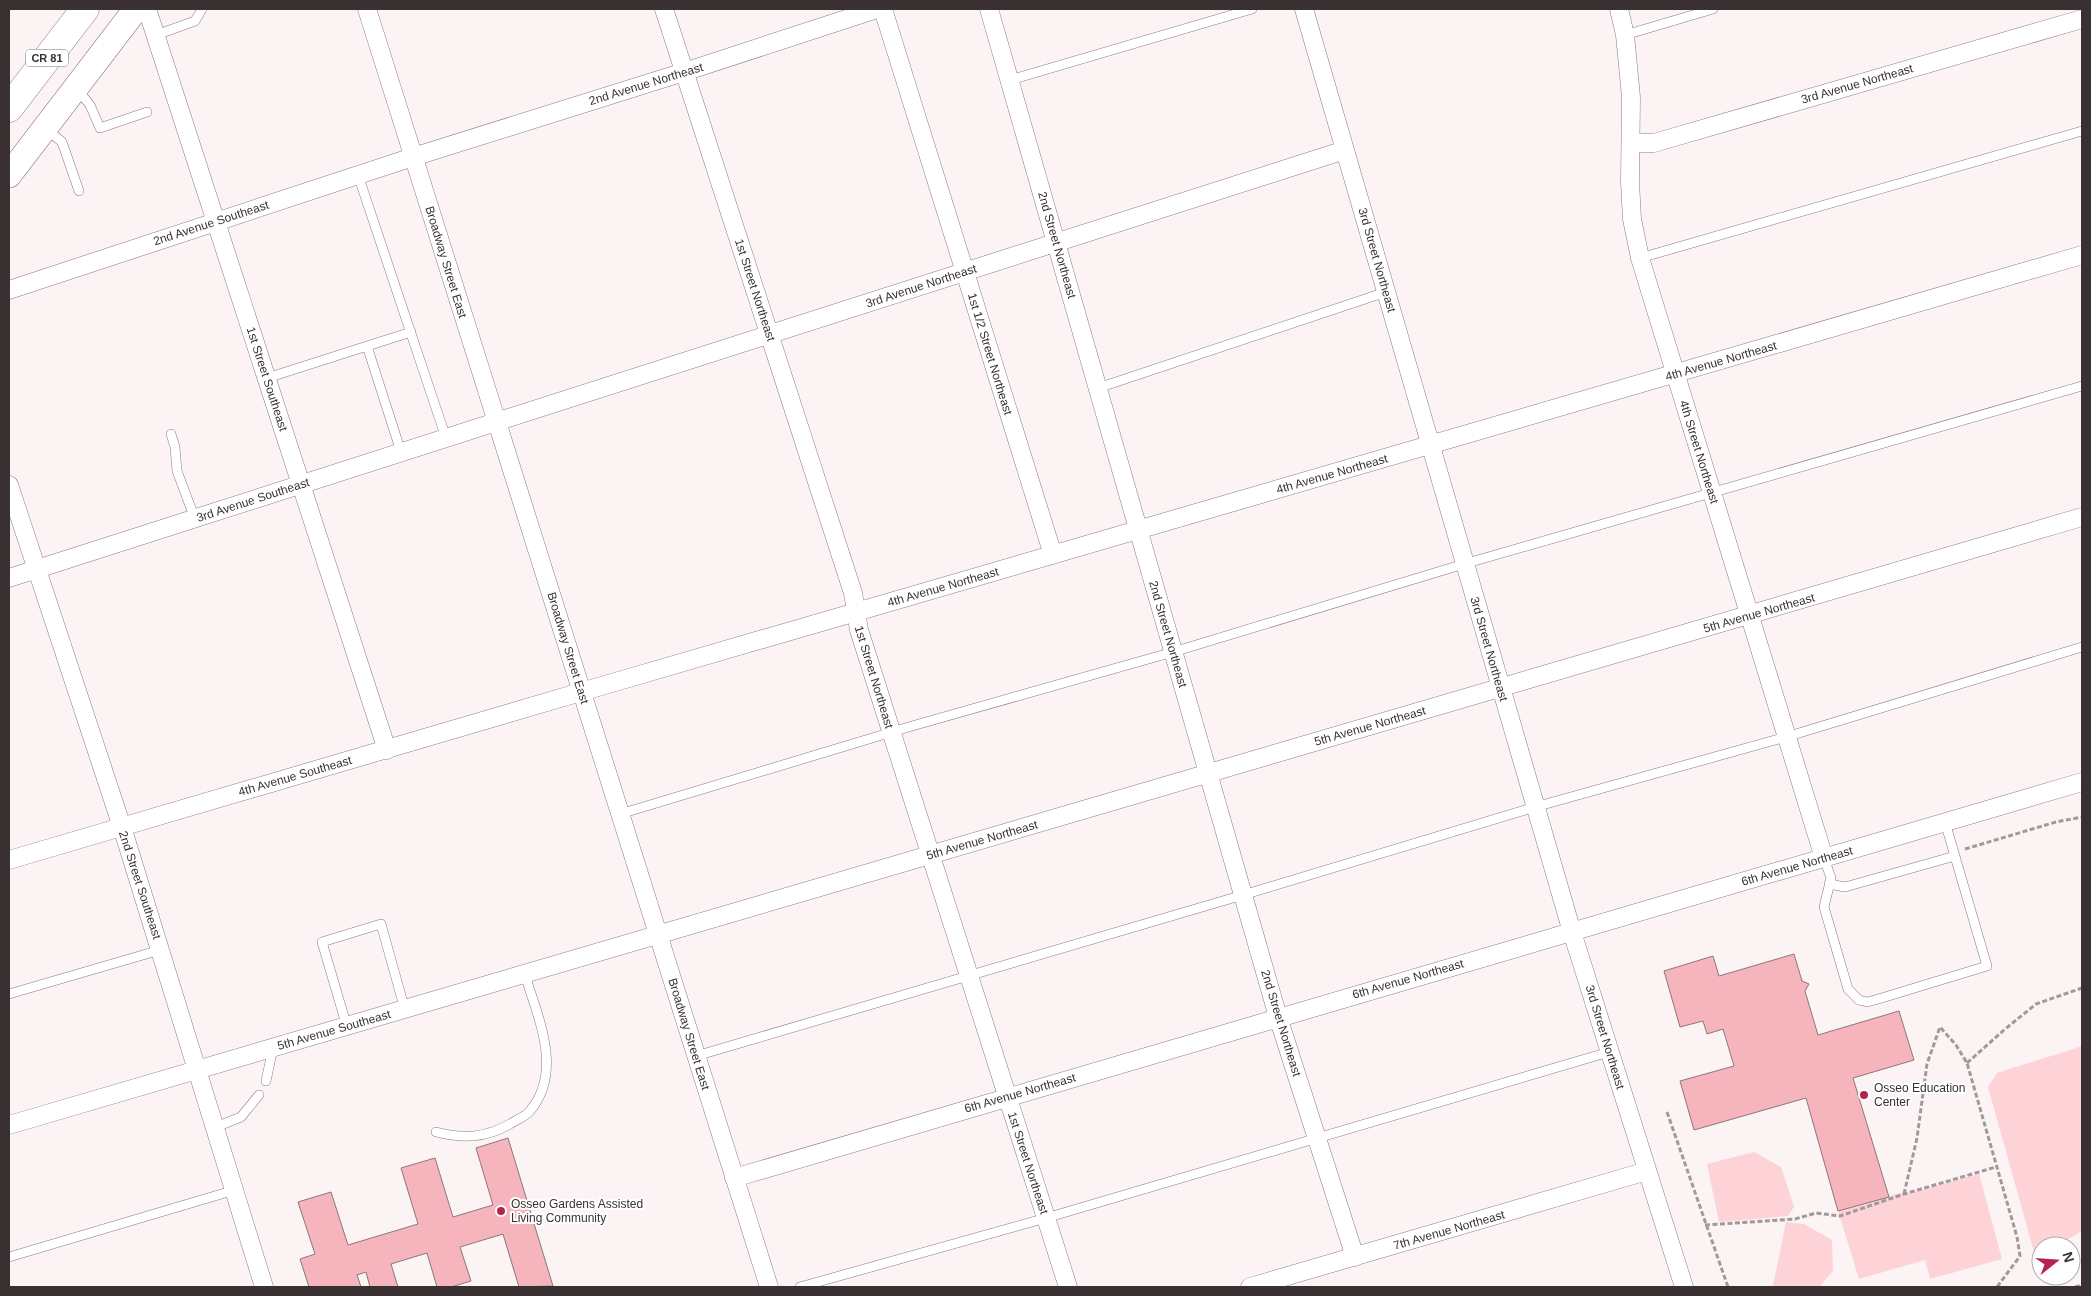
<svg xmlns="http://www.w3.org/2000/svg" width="2091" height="1296" font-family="Helvetica,sans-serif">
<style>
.green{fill:#fdd3d7}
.building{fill:#f6b4bc;stroke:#8a7779}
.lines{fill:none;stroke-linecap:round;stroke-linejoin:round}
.lane-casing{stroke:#8e7b7d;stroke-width:10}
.street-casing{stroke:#8e7b7d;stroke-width:19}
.secondary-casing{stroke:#8e7b7d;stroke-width:26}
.highway-casing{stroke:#8e7b7d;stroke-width:29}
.path{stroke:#a2999a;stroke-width:3;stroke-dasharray:5 2.5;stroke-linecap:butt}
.lane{stroke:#fff;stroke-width:9}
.street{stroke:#fff;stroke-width:18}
.secondary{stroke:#fff;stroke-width:25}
.highway{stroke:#fff;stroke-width:28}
.poi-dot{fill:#b5244d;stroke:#fff;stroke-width:2}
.labels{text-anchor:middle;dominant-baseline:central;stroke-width:4;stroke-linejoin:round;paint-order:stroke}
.shield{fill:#fff;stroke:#746e6f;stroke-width:1}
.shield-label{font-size:11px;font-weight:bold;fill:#383031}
.street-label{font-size:12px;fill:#383031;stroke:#fff}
.poi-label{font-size:12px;fill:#383031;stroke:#fff;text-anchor:start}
</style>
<rect width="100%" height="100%" fill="#fcf3f4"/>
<!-- green -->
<path class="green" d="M2082,1046V1231C2069,1239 2057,1246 2041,1246V1250L2034,1252L1988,1087L1997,1073Z
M1754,1152L1781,1167L1794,1207L1788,1216L1719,1222L1707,1164Z
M1979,1174L2002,1259L1930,1279L1925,1260L1859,1279L1838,1211L1900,1193L1907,1194Z
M1786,1222L1804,1224L1832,1240L1833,1271L1819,1287L1773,1286Z"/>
<!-- building -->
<path class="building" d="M1794,954L1802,981L1809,984L1805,991L1818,1035L1899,1011L1914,1060L1853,1078L1889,1197L1838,1211L1806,1098L1694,1130L1680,1081L1734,1066L1723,1029L1707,1034L1703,1021L1680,1027L1664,971L1713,956L1719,976Z
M508,1138L553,1286L519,1287L503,1234L460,1247L471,1281L451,1287H437L427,1253L391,1264L398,1287H370L366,1272L357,1275L361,1287H309L300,1259L315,1254L298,1202L331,1192L348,1245L418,1224L401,1168L435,1158L453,1217L493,1205L476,1148Z"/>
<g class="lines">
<!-- lane casing -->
<g class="lane-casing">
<path id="lane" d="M156,35L195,21L202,9
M1625,35L1713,9
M1010,80L1252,9
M77,89L90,105L100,128L147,112
M46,129L62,142L79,191
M358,175L446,438
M1640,258L2082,131
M367,346L401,452
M267,378L411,332
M1098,388L1386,292
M171,434L175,447L177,471L195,519
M620,814L912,726L1173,652L1464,564L2082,386
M1824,858L1831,878L1824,907L1848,989L1859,1000L1867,1002L1875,1000L1987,966L1945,822
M1829,884L1845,887L1955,856
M9,994L160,950
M347,1027L322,942L381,924L405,1010
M696,1056L1243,895L1535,807L1786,737L2082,647
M266,1081L273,1048
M216,1127L241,1117L259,1095
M436,1132C463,1139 485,1138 510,1124C516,1120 524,1117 529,1112C564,1072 538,1018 525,975
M9,1257L235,1190
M800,1287L1046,1218L1609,1052"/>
</g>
<!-- street casing -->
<g class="street-casing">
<path id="street" d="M147,9L387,750
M367,9L769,1287
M664,9L853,593L859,630L1068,1287
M883,9L1053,555
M989,9L1278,1017L1355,1257
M1304,9L1572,932L1684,1287
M1619,9L1625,35L1631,97L1630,182L1632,219L1640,258L1824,858
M1631,143H1654L2082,19
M9,290L413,157L684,72L877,9
M9,485L122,827L264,1287
M9,578L1345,150
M9,860L581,692L2082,255
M9,1125L2082,517
M734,1178L2082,782
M1250,1287L1647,1171"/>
</g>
<!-- secondary casing -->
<g class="secondary-casing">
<path id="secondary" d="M9,175L136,9"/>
</g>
<!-- highway casing -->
<g class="highway-casing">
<path id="highway" d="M9,108L85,9"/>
</g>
<!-- path -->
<path class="path" d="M1965,849L2056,822L2082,817
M1967,1063L2004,1030L2036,1004L2082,988
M1667,1112L1728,1287
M1904,1194L1917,1138L1927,1064L1940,1027L1956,1045L1967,1063L2017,1237L2020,1256L1997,1287
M1705,1225L1795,1219L1816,1213L1840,1216L1904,1194L1996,1167
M2075,1287L2082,1285"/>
<!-- lane -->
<use href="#lane" class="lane"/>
<!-- street -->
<use href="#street" class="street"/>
<!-- secondary -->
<use href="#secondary" class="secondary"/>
<!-- highway -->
<use href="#highway" class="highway"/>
</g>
<!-- markers -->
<g class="poi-dot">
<circle cx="1864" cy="1095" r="5"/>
<circle cx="501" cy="1211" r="5"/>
</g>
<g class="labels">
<!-- shield labels -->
<rect class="shield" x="26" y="49.5" width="42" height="17" rx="4"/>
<g class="shield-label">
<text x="47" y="58">CR 81</text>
</g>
<!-- street labels -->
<g class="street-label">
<text transform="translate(646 84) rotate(-17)">2nd Avenue Northeast</text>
<text transform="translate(1857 84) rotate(-16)">3rd Avenue Northeast</text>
<text transform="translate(211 223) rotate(-18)">2nd Avenue Southeast</text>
<text transform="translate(1057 245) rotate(74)">2nd Street Northeast</text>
<text transform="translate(1377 260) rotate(74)">3rd Street Northeast</text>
<text transform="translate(446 262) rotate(73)">Broadway Street East</text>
<text transform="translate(921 286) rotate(-18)">3rd Avenue Northeast</text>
<text transform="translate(755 290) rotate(72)">1st Street Northeast</text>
<text transform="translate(990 354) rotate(73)">1st 1/2 Street Northeast</text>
<text transform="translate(1721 361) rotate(-16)">4th Avenue Northeast</text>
<text transform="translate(267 379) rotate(72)">1st Street Southeast</text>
<text transform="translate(1699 452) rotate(73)">4th Street Northeast</text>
<text transform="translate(1332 474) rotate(-16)">4th Avenue Northeast</text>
<text transform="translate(253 500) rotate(-18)">3rd Avenue Southeast</text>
<text transform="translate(943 587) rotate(-16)">4th Avenue Northeast</text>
<text transform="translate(1759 613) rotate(-16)">5th Avenue Northeast</text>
<text transform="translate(1168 634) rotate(74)">2nd Street Northeast</text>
<text transform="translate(568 648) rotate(73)">Broadway Street East</text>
<text transform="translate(1489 649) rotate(74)">3rd Street Northeast</text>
<text transform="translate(874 677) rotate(73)">1st Street Northeast</text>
<text transform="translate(1370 726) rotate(-16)">5th Avenue Northeast</text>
<text transform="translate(295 776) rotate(-16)">4th Avenue Southeast</text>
<text transform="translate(982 840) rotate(-16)">5th Avenue Northeast</text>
<text transform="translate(1797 866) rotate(-16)">6th Avenue Northeast</text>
<text transform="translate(140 885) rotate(72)">2nd Street Southeast</text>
<text transform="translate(1408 979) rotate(-16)">6th Avenue Northeast</text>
<text transform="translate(1281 1023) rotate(73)">2nd Street Northeast</text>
<text transform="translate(334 1030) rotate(-16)">5th Avenue Southeast</text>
<text transform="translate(689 1034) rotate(73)">Broadway Street East</text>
<text transform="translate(1605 1037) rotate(73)">3rd Street Northeast</text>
<text transform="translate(1020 1093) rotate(-16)">6th Avenue Northeast</text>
<text transform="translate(1028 1163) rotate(72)">1st Street Northeast</text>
<text transform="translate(1449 1230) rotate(-16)">7th Avenue Northeast</text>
</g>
<!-- poi labels -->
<g class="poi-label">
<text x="1874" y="1088">Osseo Education<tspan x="1874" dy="14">Center</tspan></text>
<text x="511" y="1204">Osseo Gardens Assisted<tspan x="511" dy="14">Living Community</tspan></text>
</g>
</g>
<!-- border -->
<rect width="2091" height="1296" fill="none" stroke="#383031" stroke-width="20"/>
<!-- north arrow -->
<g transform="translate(2056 1261) rotate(73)"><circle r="24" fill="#ffffff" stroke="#afacad"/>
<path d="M0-4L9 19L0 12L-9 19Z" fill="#b5244d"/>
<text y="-8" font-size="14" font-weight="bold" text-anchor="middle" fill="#383031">N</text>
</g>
</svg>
